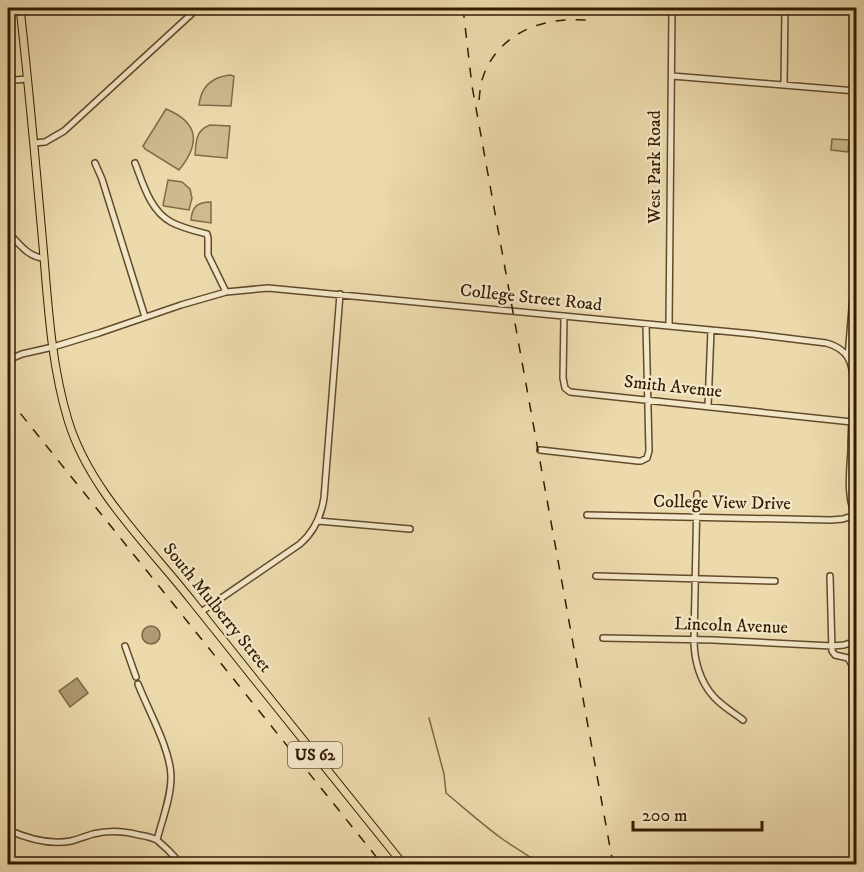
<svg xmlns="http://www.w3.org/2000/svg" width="864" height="872" font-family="'IM FELL DW Pica',serif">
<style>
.green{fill:#cdba8f;stroke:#806a48;stroke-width:1.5}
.water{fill:#ad9972;stroke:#7d6744;stroke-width:1.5}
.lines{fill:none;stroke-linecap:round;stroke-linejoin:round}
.stream{stroke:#7d6744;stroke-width:1.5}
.minor-casing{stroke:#624b2b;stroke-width:8}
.major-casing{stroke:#341b00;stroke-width:9}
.minor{stroke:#f3e7c9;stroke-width:5}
.major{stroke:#ecdaac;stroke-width:7}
.rail{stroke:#341b00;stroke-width:1.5;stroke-dasharray:10 10;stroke-linecap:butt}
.labels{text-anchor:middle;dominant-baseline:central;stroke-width:4.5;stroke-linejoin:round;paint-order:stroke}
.shield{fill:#f3e7c9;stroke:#6d583c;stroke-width:1.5}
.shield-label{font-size:16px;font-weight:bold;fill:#341b00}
.street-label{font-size:18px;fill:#341b00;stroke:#f3e7c9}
</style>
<rect width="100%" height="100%" fill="#ecdaac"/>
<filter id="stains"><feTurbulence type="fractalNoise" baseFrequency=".00333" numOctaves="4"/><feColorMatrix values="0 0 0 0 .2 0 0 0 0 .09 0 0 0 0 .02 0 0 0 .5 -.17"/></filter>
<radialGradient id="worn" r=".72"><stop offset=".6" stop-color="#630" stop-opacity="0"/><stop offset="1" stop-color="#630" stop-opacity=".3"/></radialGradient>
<!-- green -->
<path class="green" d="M230,75L234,76L231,106L199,105C201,87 212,77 230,75Z
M166,109C200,123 200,144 179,170L145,149L143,146Z
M210,125L230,126L227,158L195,155C196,141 196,130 210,125Z
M832,139L849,140L848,152L831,150Z
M168,180L182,182L190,189L192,198L189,210L164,206L163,205Z
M211,202V223L191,220C192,207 197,202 211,202Z"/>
<!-- water -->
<path class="water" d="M142 635a9 9 0 1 1 18 0a9 9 0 1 1-18 0Z
M77,678L88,693L70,707L59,691Z"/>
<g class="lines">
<!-- stream -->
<path class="stream" d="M429,718L444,774L446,793C464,808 482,824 501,838C513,847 527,854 539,864"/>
<!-- minor casing -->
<g class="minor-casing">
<path id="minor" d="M854,8L853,91L856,122
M8,76L15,80L27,79
M672,76L856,91
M784,85L785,8
M34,143L45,142L64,131L198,8
M95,163L102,179L145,317
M135,163C143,183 150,211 171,222C182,228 195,231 207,234L208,238V255L226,292
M8,232C17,242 29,258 44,258
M856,260V148
M564,316L563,378L565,388L570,392L852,422
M669,326L672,8
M848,357L856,259
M8,360L22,354L53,347L99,333L181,305L226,292L268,288L753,334L826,343C837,346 846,351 850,362C855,375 853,390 853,403C852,419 851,434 851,449C850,472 846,497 856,517
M708,406L711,330
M540,450L638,461H641L647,458L649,451L646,324
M697,494L694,640C694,660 700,682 714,697C722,706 734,713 743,720
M587,515L831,520L843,519L855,515
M318,521L410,529
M596,576L775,581
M830,576L832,651L835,655L848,658L852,665L853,740
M201,612L300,544C314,532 321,517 324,498L340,294
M603,638L713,640L832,646L844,645L856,641
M125,646L136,677
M138,684C148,710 171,750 171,777C171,798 162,820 157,840L168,850L181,864
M8,830C26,838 50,845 71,841C79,839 86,836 93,834C109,830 124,831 139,835C146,836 151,837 157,840"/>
</g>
<!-- major casing -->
<g class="major-casing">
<path id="major" d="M20,8C29,87 36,167 43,246C48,304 51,364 68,420C89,490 148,545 192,601C262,689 333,777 403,864"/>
</g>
<!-- minor -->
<use href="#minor" class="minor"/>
<!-- major -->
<use href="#major" class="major"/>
<!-- rail -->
<path class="rail" d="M463,8L472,86L613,864
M479,100C480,93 480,85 483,77C493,47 520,27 551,22C563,19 576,20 588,20
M8,398L382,864"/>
</g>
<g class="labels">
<!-- shield labels -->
<rect class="shield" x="288" y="742" width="54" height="26" rx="4.5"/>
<g class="shield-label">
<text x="315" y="755">US 62</text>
</g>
<!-- street labels -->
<g class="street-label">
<text transform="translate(655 167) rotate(-90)">West Park Road</text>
<text transform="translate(531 298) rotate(6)">College Street Road</text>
<text transform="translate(673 387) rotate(6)">Smith Avenue</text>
<text transform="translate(722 503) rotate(1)">College View Drive</text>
<text transform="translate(217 608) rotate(51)">South Mulberry Street</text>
<text transform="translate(731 626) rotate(2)">Lincoln Avenue</text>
</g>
</g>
<!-- margin -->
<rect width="864" height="872" fill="none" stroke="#ecdaac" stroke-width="30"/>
<rect x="9" y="9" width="846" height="854" fill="none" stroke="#341b00" stroke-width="3"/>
<rect x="15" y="15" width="834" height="842" fill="none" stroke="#341b00" stroke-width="1.5"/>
<!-- scale -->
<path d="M633 821v9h129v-9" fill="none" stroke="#341b00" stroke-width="3"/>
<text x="642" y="821" font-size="18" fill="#341b00" stroke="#f3e7c9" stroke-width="4.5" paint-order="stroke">200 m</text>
<rect width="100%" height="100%" filter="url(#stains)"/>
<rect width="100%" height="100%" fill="url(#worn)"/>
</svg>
